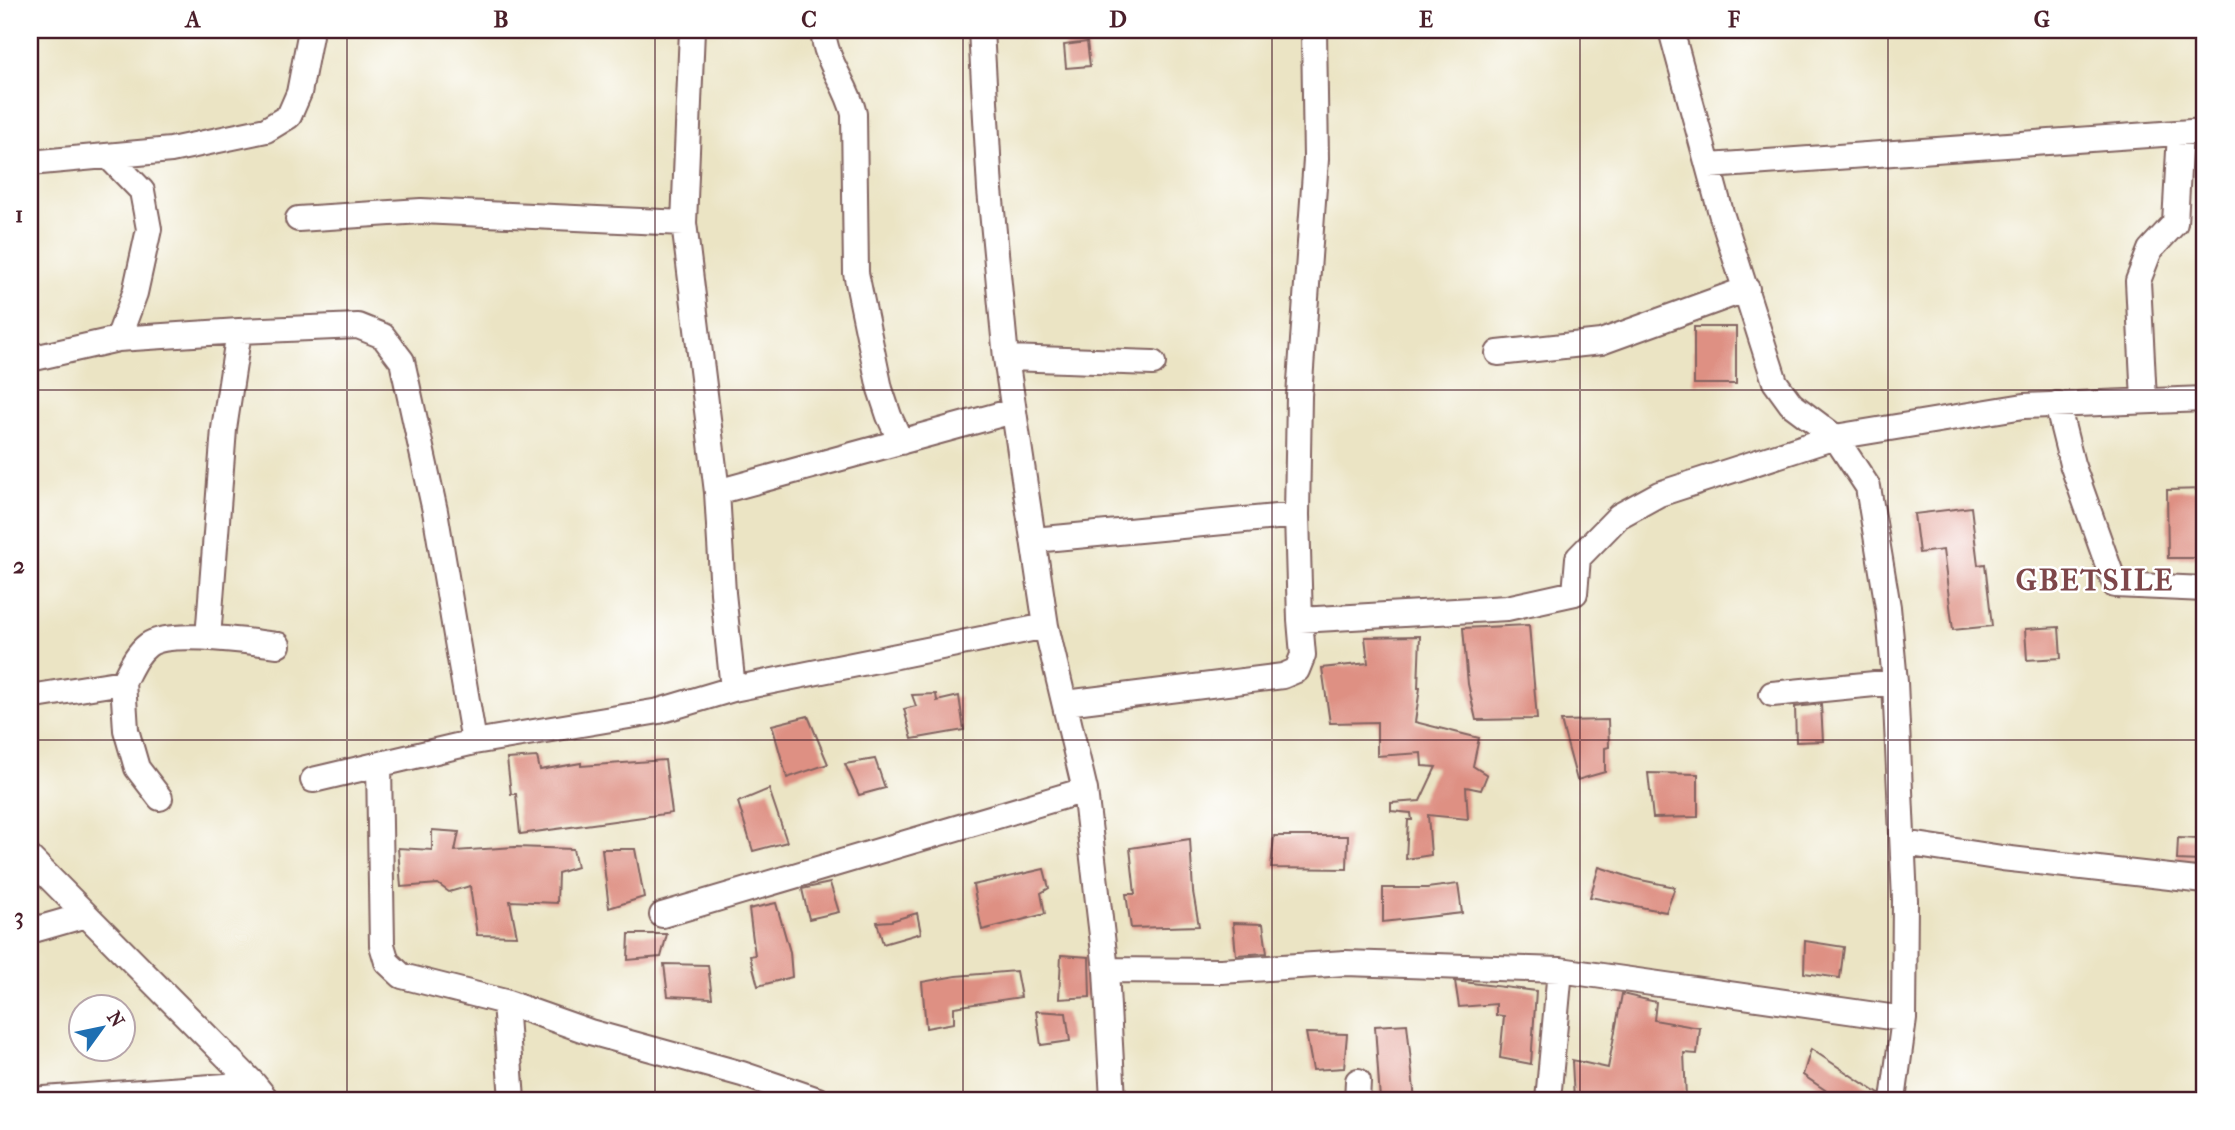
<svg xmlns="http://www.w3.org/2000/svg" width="2235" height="1130" font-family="'IM FELL French Canon',serif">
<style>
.building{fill:#de9083}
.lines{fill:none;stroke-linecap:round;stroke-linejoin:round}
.minor-casing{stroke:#826461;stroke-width:28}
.minor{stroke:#fff;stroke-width:24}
.grid{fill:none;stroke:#4a1f2b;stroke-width:2;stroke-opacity:0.55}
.labels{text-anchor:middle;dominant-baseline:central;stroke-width:5;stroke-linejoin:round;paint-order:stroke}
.district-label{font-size:30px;font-weight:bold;letter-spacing:2px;fill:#7e474a;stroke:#fff}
.neatline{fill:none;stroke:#4a1f2b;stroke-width:2.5}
.grid-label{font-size:23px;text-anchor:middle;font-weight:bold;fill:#4a1f2b}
</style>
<rect width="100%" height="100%" fill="#fff"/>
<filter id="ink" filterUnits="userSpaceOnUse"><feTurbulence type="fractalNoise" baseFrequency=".0143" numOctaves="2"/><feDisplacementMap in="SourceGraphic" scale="14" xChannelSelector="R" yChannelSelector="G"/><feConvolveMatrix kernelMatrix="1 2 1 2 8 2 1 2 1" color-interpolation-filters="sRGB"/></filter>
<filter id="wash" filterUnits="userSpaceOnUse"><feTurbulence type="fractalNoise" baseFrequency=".00686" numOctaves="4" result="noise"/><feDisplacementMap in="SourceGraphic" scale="28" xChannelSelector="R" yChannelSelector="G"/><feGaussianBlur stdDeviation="1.57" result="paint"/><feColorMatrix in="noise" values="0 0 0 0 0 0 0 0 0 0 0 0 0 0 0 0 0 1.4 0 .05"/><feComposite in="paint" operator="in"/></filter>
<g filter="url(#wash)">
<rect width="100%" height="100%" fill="#ebe4c4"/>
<g id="blocks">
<!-- building -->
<path class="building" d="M1087,42L1090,66L1066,68L1064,45Z
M1694,327H1736V384H1694Z
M2205,489V558H2168L2167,490Z
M1971,507L1978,565L1985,564L1992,626L1953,630L1943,550L1919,553L1914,514Z
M1529,625L1537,719L1476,720L1468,684L1463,628Z
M2059,627L2061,658L2027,660L2025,629Z
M1420,636L1418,688H1420L1415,722L1479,738L1473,766L1487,775L1481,790L1466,787L1468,819L1428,815L1431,855L1406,859L1408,820H1412L1411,813L1391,811V803L1420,801L1436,767L1422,766L1421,753L1377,756V722L1330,723L1322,668L1368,663L1365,637Z
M936,694L937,701L959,696L964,730L912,739L904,709L916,706L912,695Z
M1821,704L1823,741L1796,742L1795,707Z
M808,716L828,764L787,778L772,725Z
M1608,720L1609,747L1605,748V772L1577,780L1561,721Z
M537,757L540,770L581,763V766L665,760L672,813L520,834L516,794H511L507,759Z
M875,759L885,788L859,795L845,764Z
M1648,773L1698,774V817L1653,818Z
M769,789L787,842L753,851L738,802Z
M432,830L459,832L455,851L515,847L573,849L577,867L558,873L557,903L510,901L517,936L477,935L470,886L449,892L438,884L401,887L398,848L432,850Z
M1274,836H1348L1347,869L1271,868Z
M2178,838L2200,839V861L2177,860Z
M1190,839L1193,892L1199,926L1131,928L1126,894H1135L1130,848Z
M602,849H635L644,897L609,908Z
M1599,867L1636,879L1675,887L1666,912L1590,897Z
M1044,869L1049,888L1041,893L1045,914L982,930L973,885Z
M830,883L839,912L809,919L802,889Z
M1458,884L1462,913L1383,922V888H1427Z
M776,903L790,952L792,977L758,986L750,956L755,955L749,909Z
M917,913L921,933L883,944L877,922L891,921Z
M1233,923L1263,924L1267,953L1236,955Z
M629,934H667L661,957L628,960Z
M1805,941L1844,947L1840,978L1804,973Z
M1061,955L1089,957L1090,997L1059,999Z
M664,964L708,965L712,998L668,996Z
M1016,971L1021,997L954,1007V1023L926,1028L922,982L956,976Z
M1455,981L1536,991L1531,1064L1500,1058L1504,1016L1496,1015V1004L1459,1007Z
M1622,994L1656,1002L1654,1020L1700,1028L1697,1054L1684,1053L1686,1098L1633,1094V1100H1574L1572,1060L1608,1068Z
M1036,1011L1066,1013L1070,1041L1041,1045Z
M1407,1024L1415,1100H1380L1375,1026Z
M1306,1033L1347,1034L1344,1068L1313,1070Z
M1811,1049L1879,1094L1878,1100H1840L1803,1075Z"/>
</g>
</g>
<g filter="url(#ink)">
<use href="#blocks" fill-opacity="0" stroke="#826461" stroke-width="2"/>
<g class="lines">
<!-- minor casing -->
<g class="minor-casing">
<path id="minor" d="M692,30L684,223L717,492L723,593L733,689
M823,30C825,63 847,83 854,114L856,273L880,389L889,416L901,442
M981,30L990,190L1006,358L1046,626L1085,790L1106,970L1113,1100
M1671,30L1721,213L1775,382L1791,404L1835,437L1868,487L1888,607L1895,682L1905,900L1904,1019L1893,1100
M108,156L142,191L149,229L135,293L118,339
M30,163L171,150L266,130L289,116L299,93L311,30
M1709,166L2205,131
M298,219L421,211L684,223
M1498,353L1601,342L1747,289
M1006,358L1153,363
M30,359L118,339L239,331L358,326L383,336L402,361L435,511L474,742
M2144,400L2138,281L2150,250L2175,223L2180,133
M2057,404L2072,464L2115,585L2205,589
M717,492L1013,411
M1034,540L1297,515
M1300,620L1507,608L1575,593L1578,558L1619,516L1659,494L1835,437L2024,406L2205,399
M208,638L224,429L239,331
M123,682C130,669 136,654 148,645C169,629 250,642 278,645
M1772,694L1895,682
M30,697L123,682L126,730L137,768L160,798
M1066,703L1283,676L1297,670L1303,655L1300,620L1297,515L1299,396L1316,159L1314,30
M379,765L382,945L387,962L402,976L505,1002L590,1032L742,1074L818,1100
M313,780L474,742L659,711L733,689L1046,626
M1904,843L2002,858L2205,881
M30,858L254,1084L267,1100
M662,915L1085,790
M30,931L86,915
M1106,970L1221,971L1345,963L1560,970L1904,1019
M505,1002L512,1100
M30,1100L254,1084
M1357,1100L1358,1081
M1548,1100L1560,970"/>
</g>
<!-- minor -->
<use href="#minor" class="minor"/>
</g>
</g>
<!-- grid -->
<path class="grid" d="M347,30V1100M655,30V1100M963,30V1100M1272,30V1100M1580,30V1100M1888,30V1100M30,390H2205M30,740H2205"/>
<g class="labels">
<!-- district labels -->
<g class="district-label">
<text x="2095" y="580">GBETSILE</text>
</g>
</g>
<!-- margin -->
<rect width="2235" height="1130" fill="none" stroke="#fff" stroke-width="77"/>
<!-- north arrow -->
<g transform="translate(102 1028) rotate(57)"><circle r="33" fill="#ffffff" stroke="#b7a5aa" stroke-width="2"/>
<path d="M0-5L12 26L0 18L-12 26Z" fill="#1f6fb2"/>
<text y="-10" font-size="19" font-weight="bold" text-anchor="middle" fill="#4a1f2b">N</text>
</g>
<rect x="38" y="38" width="2158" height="1054" class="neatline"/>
<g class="grid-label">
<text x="193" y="27">A</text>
<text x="501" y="27">B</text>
<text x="809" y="27">C</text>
<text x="1118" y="27">D</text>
<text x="1426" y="27">E</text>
<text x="1734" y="27">F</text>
<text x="2042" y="27">G</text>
<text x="19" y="222">1</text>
<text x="19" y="573">2</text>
<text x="19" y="924">3</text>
</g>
</svg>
